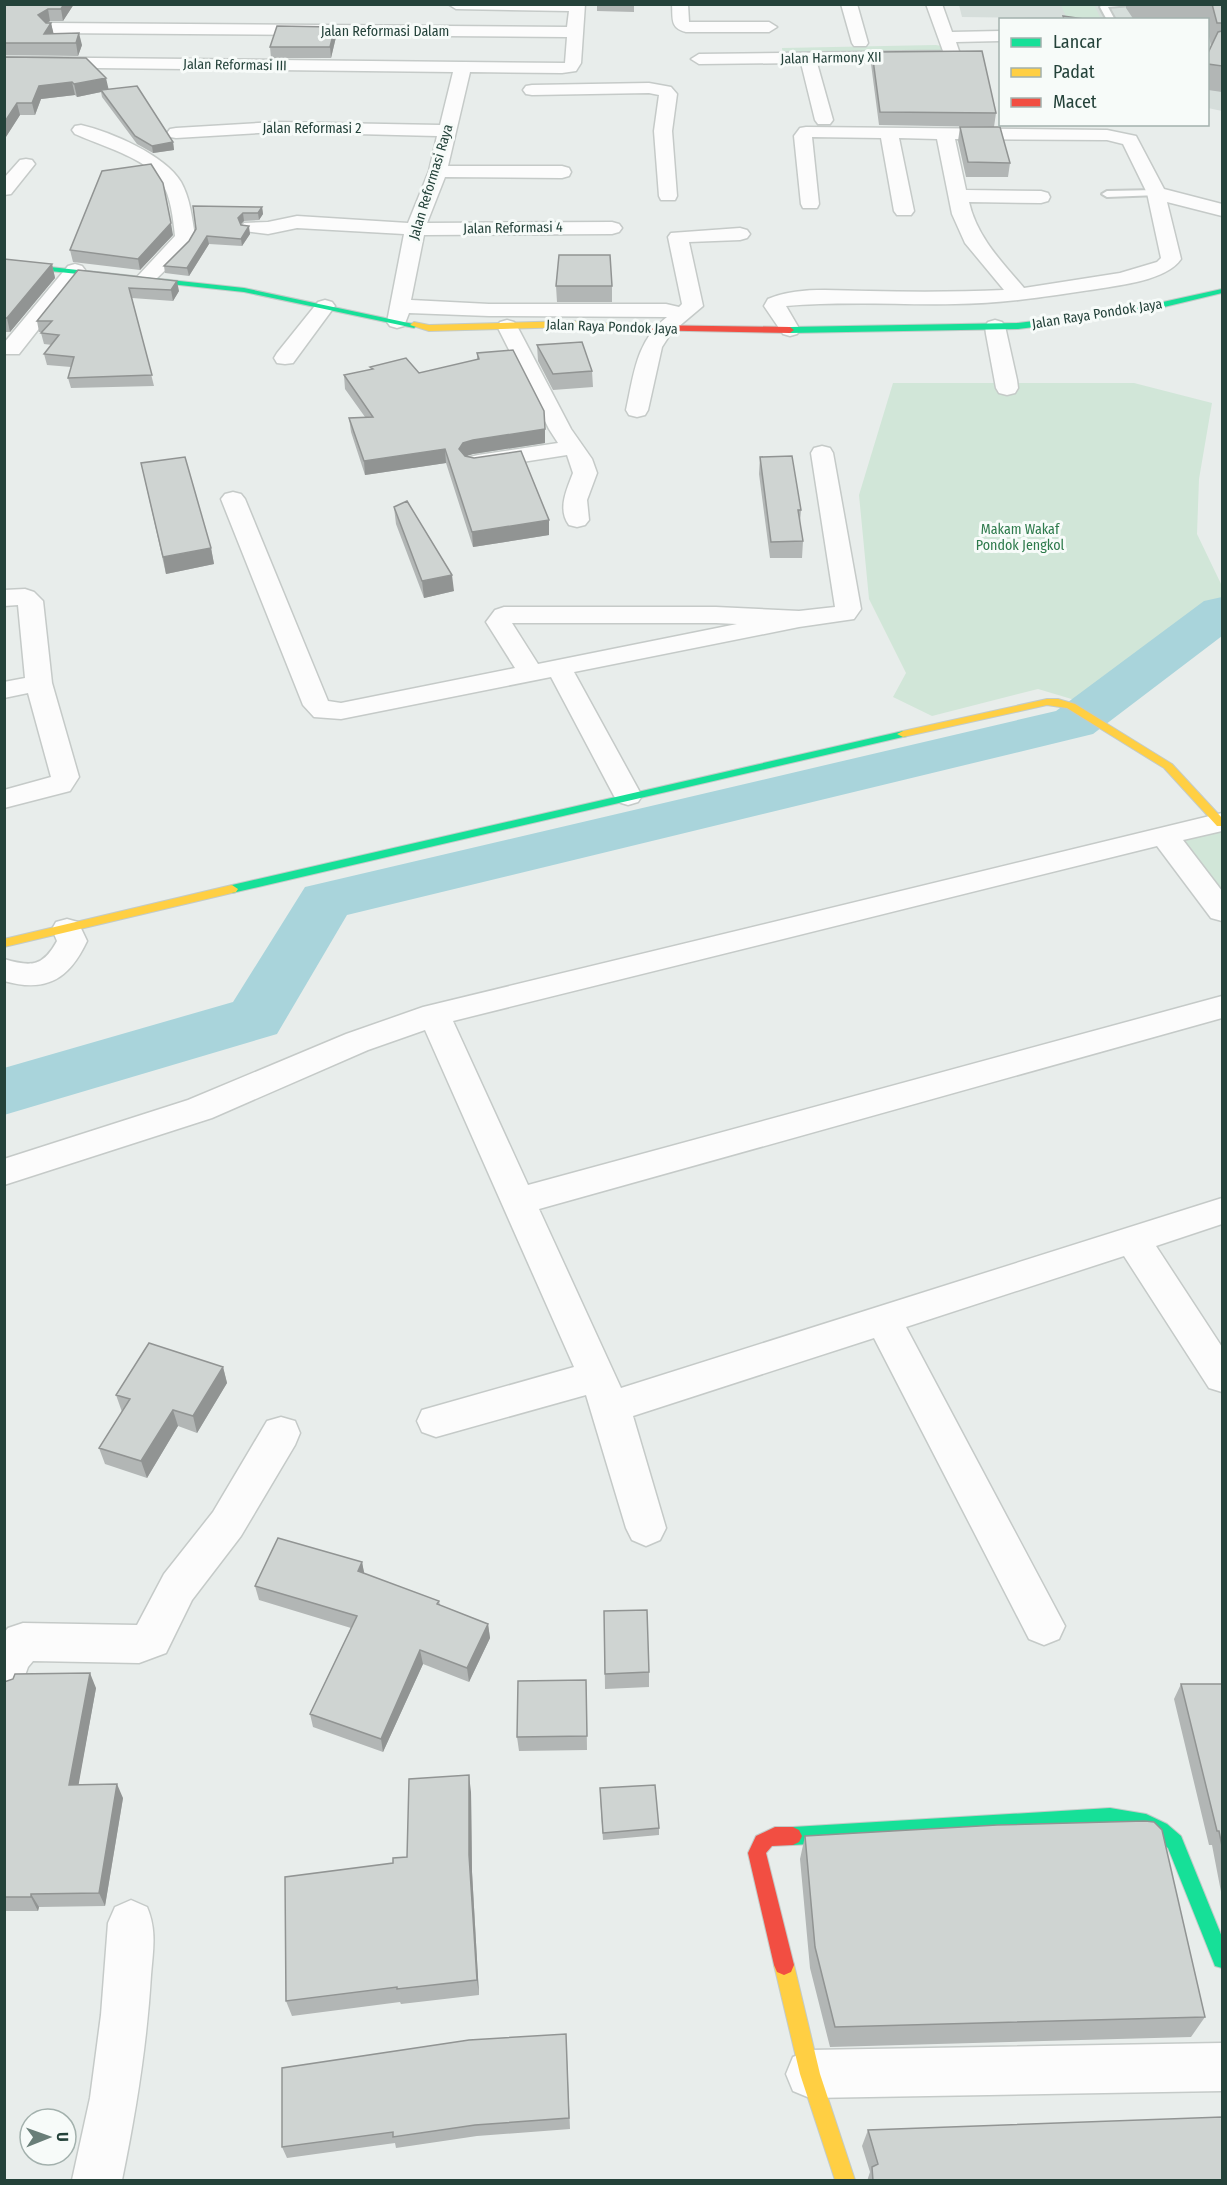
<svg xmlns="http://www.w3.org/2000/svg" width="1227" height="2185" font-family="'Fira Sans Condensed',sans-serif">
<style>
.built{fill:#d6dedb}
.green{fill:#d1e6d8}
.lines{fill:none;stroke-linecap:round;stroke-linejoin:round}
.river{fill:#a9d4db;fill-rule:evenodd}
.lane-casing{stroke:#c5cac8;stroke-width:4}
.street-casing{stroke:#c5cac8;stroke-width:3}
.fast-casing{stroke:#c3cbc8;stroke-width:2}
.slow-casing{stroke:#c3cbc8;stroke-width:2}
.jam-casing{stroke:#c3cbc8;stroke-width:2}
.lane{fill:#fcfcfc;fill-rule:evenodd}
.street{fill:#fcfcfc;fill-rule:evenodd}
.fast{fill:#16e098;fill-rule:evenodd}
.slow{fill:#ffcf43;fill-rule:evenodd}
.jam{fill:#f24e42;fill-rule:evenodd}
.wall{fill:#b2b6b5}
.shaded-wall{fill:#919493}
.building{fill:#cfd4d2;stroke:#919493;stroke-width:1.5}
.labels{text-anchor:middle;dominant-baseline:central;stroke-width:6;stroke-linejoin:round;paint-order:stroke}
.far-street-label{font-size:14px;fill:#24423a;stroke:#f7fbf9}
.far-park-label{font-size:14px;fill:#2d7a4b;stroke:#f7fbf9}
</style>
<rect width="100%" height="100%" fill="#e8edeb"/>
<!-- built -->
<path class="built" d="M959,5H1215L1222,17V111L1208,108V20H1035L1034,18L962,17Z"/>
<!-- green -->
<path class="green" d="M1061,5H1094L1101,19H1067Z
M936,45L941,46L945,55L783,56L782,48Z
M893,383H1134L1212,403L1199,479L1197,534L1222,586V611L1112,711L1038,689L932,716L893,697L906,673L869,599L859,495Z
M1222,822V897L1164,835Z"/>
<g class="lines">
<!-- river -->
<path class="river" d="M1222,597V636L1093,734L347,915L277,1034L4,1115V1068L233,1002L305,887L1056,711L1204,601Z"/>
<!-- lane casing -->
<g class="lane-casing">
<path id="lane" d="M1142,4L1108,7L1115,20H1107L1100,7L1102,4Z
M1208,50H1222V54H1208Z
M1156,190L1159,191V195L1107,197L1102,194L1107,191Z"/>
</g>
<!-- street casing -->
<g class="street-casing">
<path id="street" d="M448,4H585L581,63L576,71L562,73L470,72L448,166H562L569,168L571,172L569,176L562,178L445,177L427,223L612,222L619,224L622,228L619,232L612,234L424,235L411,300L489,304H666L679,307L682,304L668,237L671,233L740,228L747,230L750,234L747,238L740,240L689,242L703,306L671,333L662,347L648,410L645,415L637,417L629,415L626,410C634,374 636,341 667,317L489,316L409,313L404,326L397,328L390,326L387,322L404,234L297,228L268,234L244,231L241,227L244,223L268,222L297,216L408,223L429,171L437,136L275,132L176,138L170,137L167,133L170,129L176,128L275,122L440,125L453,72L4,67V57L565,63L567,37L50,33L42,28L50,23L567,27L569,11L456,9Z
M672,4H688L689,22H769L777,27L769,32H686C670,28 673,19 672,4Z
M841,4H857L868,43L866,46H854L852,43Z
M926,4H942L952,32L1000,31V41L956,42L960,54L958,58L946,61L817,63L833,120L830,124H818L815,120L801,63L699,64L691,59L699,54L943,51Z
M649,83L671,87L677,94L672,131L677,196L675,200H661L659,196L654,131L659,95L649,93L532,95L526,94L523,90L526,86L532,85Z
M81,125C111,132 165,155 181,182C190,198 192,218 195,236L189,247L153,282H139L136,278L175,236C173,219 171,196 161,181C147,158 99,145 75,134L72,130L75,126Z
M806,127L1107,130L1136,136L1164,189L1222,204V216L1167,202L1181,259C1167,280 1121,285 1097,289C1050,296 1003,304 955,304C899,305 842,301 786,306L800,330L797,334L790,336L783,334L764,306L768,299C798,286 837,291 869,291C914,292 959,292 1004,290L965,243L952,214L937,139L899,138L914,211L911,215H897L894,211L881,138L812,137L819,204L817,208H803L801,204L794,136L800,128ZM955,139L1107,140L1123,144L1147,193L1161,258L1157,262L1120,273L1024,288C1001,261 977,237 969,202L1041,203L1048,201L1050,197L1048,193L1041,191L966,190Z
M26,159L32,160L35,164L11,194L4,195V178L20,160Z
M75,264L82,266L85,270L82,274L19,354H4V343L68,266Z
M325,300L332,302L335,306L332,310L293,363L285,364L277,363L274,358L277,353L318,302Z
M507,320L514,322L517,326L571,429L592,459L597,473L587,500L589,520L585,525L577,527L569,525C557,509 567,489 573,473L567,455L478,469L470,467L466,462L470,457L478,455L558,443L549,429L497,326L500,322Z
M995,320L1002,322L1005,326L1017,380L1018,388L1015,393L1007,395L999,393L996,388L986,334L985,326L988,322Z
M822,446L830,448L833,453L861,609L854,619L799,627L574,672L642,796L638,802L628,805L618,802L614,796L551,677L341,719L314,717L303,705L221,499L225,494L233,492L241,494L245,499L328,701L341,703L515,668L486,622L495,610L504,607H716L799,611L835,607L811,453L814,448ZM512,623H716L737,624L538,664Z
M25,589L34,592L43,601L52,683L79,777L70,791L4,808V790L51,777L28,693L4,698V682L25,678L18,605L4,606V590Z
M1222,813V831L1183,840L1222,891V921L1211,918L1157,846L453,1021L528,1185L1222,996V1018L539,1209L621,1388L1222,1198V1224L1156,1246L1222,1347V1392L1209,1388L1124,1256L906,1327L1065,1626L1059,1639L1044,1645L1029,1639L874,1338L633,1416L666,1528L660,1540L646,1546L632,1540L626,1528L586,1395L436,1437L422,1432L417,1421L422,1410L574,1367L425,1030L368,1050L212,1118L4,1185V1159L188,1100L346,1034L423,1007Z
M67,919L78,922L87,941C69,979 47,993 4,981V959C31,967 43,967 57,941L52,929L56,922Z
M281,1417L295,1421L300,1433L295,1445L241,1536L192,1600L166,1653L139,1663L33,1661L28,1667L19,1692L4,1698V1633L8,1628L23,1623L137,1625L164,1574L213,1512L267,1421Z
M131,1900L147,1907C157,1930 153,1950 151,1975C147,2044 136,2112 122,2180H72L90,2098L101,2015L108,1923L115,1907Z
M1222,2043V2091L810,2098L793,2091L786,2074L793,2057L810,2050Z"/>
</g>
<!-- fast casing -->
<g class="fast-casing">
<path id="fast" d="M4,262L244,288L418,325L414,328L244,292L4,266Z
M1222,289V293L1131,315L1018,329L790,333L786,330L790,327L1018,323L1131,309Z
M903,731L907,732V736L232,893L226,889L232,885Z
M1110,1808L1146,1814L1167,1824L1181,1836L1222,1937V1968L1215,1966L1168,1848L1146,1832L1110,1826L793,1845L787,1842L784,1836L787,1830L793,1827Z"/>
</g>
<!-- slow casing -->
<g class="slow-casing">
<path id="slow" d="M571,321L642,325L646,328L642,331L571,327L429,331L410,325L414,322L429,325Z
M1047,699H1058L1075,704L1172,764L1222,818V826H1217L1164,768L1067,708L1047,705L903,737L897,734L903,731Z
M232,885L238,889L236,892L4,947V939Z
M784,1955L791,1958L794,1965L820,2074L855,2180H835L800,2074L774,1965L777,1958Z"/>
</g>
<!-- jam casing -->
<g class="jam-casing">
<path id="jam" d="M642,325L790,327L794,330L790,333L639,330L638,328Z
M775,1827H793L799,1830L802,1836L799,1842L793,1845L772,1846L766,1853L794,1965L791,1972L784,1975L777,1972L774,1965L748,1853L756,1836Z"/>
</g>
<!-- lane -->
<use href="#lane" class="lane"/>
<!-- street -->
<use href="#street" class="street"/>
<!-- fast -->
<use href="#fast" class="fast"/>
<!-- slow -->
<use href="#slow" class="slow"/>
<!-- jam -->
<use href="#jam" class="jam"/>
</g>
<!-- wall -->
<path class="wall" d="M4,4H74L63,21H50L47,23H51L53,33L82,45L78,56L4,55Z
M597,4H634V12L597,11Z
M1126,4H1222V92L1208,90V53L1211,46L1208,32V20H1134L1126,8Z
M335,27L336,37L331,58H271L270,47Z
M872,52L996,113L994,127L879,125L871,64Z
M4,57L108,90L173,142L174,150L153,153L137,144L102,97L101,92L77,97L75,95L41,99L35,115H20L4,140Z
M960,127L1010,163L1008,177H966L958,141Z
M262,207L263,214L259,220L244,221L241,224L250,234L242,246L209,244L189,276L165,273L164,266L189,241L196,229Z
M173,235L140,270L73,262L70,250Z
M4,259L52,264L55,278L10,332H4Z
M78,270L179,291L173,301L132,298L154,386L71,388L68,378L71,367L47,365L44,354L52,345L44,344L41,333L43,332H39L37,321Z
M556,286H612V302H557Z
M537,345L592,371L593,387L553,390L538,361Z
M477,353L545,443L473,454L465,456L549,535L473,547L446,463L365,475L351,432L349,418L365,417L345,389L344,375L371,370L370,367L419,373L477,360Z
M760,457L801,510L800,522L803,541L802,558H770L759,474Z
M141,463L211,548L214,564L166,574Z
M394,507L454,591L424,598L396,524Z
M223,1367L227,1383L197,1433L178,1426L147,1478L105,1464L99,1448L122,1412L116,1395Z
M362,1562L364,1574L439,1601L440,1605L488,1624L490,1638L469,1682L423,1664L383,1752L313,1727L310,1714L351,1628L259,1600L255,1586Z
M604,1611L649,1672V1687L605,1689Z
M586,1680L587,1750L519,1751L517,1737Z
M4,1682L96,1688L78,1785L123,1798L105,1906L39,1907L38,1911H4Z
M1181,1684H1222V1897L1212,1845H1209L1174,1699Z
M471,1792L472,1872L479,1995L401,2004L400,2002L292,2016L286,2001L393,1863L407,1857Z
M600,1796L659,1828V1835L603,1840Z
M805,1836L1205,2017L1191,2037L830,2047L810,1968L800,1859Z
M566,2034L570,2129L477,2136L396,2148L395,2143L287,2158L282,2147Z
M868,2130L1222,2181H867L870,2172L862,2146Z"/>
<!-- shaded-wall -->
<path class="shaded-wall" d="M64,4H74L63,21L61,9Z
M48,9L50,21L40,27L38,15Z
M51,23L54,35L44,34Z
M335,27L336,37L331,58L330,47Z
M79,33L82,45L78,56L76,43Z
M106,78L109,91L101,90V92L77,97L74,84Z
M72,82L75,95L41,99L35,115L32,103L39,86Z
M17,103L20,115L4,140V123Z
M173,142L174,150L153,153L152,146Z
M262,207L263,214L259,220L258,213Z
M243,213L244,221L239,226L238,218Z
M171,223L173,235L140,270L138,259Z
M249,226L250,234L242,246L241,239Z
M207,236L209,244L189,276L187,268Z
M52,264L55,278L10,332L7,318Z
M177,281L179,291L173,301L171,290Z
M545,429V443L473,454L464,457L459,449L463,443L473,440Z
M445,449L446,463L365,475L364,461Z
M549,520V535L473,547L472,532Z
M211,548L214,564L166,574L163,557Z
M452,575L454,591L424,598L422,581Z
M223,1367L227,1383L197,1433L193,1416Z
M173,1410L178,1426L147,1478L141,1461Z
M362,1562L365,1577L358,1571Z
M488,1624L490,1638L469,1682L467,1668Z
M420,1650L423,1664L383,1752L381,1739Z
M90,1673L96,1688L76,1799L69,1785Z
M469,1775L471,1792L472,1872L479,1995L477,1980L469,1855Z
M117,1784L123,1798L105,1906L99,1893Z
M31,1894L39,1907L38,1911L31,1897Z"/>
<!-- building -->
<path class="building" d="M4,4H64L61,9H48L38,15L46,23H51L44,34L79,33L76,43H4Z
M1212,4H1222V23H1217Z
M1063,16L1091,20H1064Z
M277,26L335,27L330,47H270Z
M1222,31V66L1208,64V53L1218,32Z
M982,51L996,113L880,112L872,52Z
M4,57L86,58L106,78L74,84L72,82L39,86L32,103H17L4,123Z
M137,86L173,142L152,146L135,136L101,90Z
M960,127H1000L1010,163L968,162Z
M151,164L163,183L171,223L138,259L70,250L102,171Z
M193,206L262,207L258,213H243L238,218L241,225L249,226L241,239L207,236L187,268L164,266L189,241L196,229Z
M559,255H610L612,286H556Z
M4,259L52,264L7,318H4Z
M78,270L177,281L171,290L129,288L152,375L68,378L74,357L44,354L59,335L41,333L52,321H37Z
M582,342L592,371L553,374L537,345Z
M513,350L544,411L545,429L473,440L463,443L459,449L465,456L474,458L521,451L549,520L472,532L445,449L364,461L349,418L373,417L344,375L373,369L370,367L406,358L419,373L479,359L477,353Z
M792,456L801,510H798L803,541L771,542L760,457Z
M185,457L211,548L163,557L141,463Z
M407,501L452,575L422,581L394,507Z
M149,1343L223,1367L193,1416L173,1410L141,1461L99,1448L130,1399L116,1395Z
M278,1538L362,1562L358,1571L439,1601L437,1604L488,1624L467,1668L420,1650L381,1739L310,1714L357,1616L255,1586Z
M647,1610L649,1672L605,1674L604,1611Z
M90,1673L69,1785L117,1784L99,1893L31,1894V1897H4V1682L13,1679L15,1674Z
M586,1680L587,1736L517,1737L518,1681Z
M1181,1684H1222V1846L1219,1831H1217Z
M469,1775V1855L477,1980L397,1989V1987L286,2001L285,1877L393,1863V1858L407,1857L409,1779Z
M655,1785L659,1828L603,1833L600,1788Z
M1145,1821L1154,1822L1162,1830L1205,2017L835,2027L815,1947L805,1836L997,1825Z
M566,2034L569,2118L475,2125L393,2137V2132L282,2147V2068L469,2040Z
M1222,2117V2181H873L872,2167L878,2164L868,2130Z"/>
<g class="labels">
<!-- far-street labels -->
<g class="far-street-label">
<text x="385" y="31">Jalan Reformasi Dalam</text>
<text transform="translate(831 58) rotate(-1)">Jalan Harmony XII</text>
<text transform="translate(235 65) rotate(1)">Jalan Reformasi III</text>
<text x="312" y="128">Jalan Reformasi 2</text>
<text transform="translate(431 182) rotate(-73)">Jalan Reformasi Raya</text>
<text transform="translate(513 228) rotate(-1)">Jalan Reformasi 4</text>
<text transform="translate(1097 314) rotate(-9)">Jalan Raya Pondok Jaya</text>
<text transform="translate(612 327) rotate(2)">Jalan Raya Pondok Jaya</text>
</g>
<!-- far-park labels -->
<g class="far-park-label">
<text x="1020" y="529">Makam Wakaf<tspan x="1020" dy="16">Pondok Jengkol</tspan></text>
</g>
</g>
<!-- border -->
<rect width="1227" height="2185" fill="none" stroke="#24423a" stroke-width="12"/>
<!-- legend -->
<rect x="999" y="18" width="210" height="108" fill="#f7fbf9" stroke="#a3b1ad" stroke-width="1.5"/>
<rect x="1011" y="38" width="30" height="9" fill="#16e098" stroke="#a3b1ad" stroke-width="1.5"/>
<text x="1053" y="48" font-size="18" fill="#24423a">Lancar</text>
<rect x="1011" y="68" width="30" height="9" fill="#ffcf43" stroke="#a3b1ad" stroke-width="1.5"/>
<text x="1053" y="78" font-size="18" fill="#24423a">Padat</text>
<rect x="1011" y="98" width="30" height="9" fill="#f24e42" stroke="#a3b1ad" stroke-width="1.5"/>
<text x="1053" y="108" font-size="18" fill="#24423a">Macet</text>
<!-- north arrow -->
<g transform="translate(48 2137) rotate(89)"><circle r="28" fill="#f7fbf9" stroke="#a3b1ad" stroke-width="1.5"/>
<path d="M0-4.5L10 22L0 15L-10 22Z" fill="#697e78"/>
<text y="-9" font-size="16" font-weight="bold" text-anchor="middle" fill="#24423a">U</text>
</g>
</svg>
